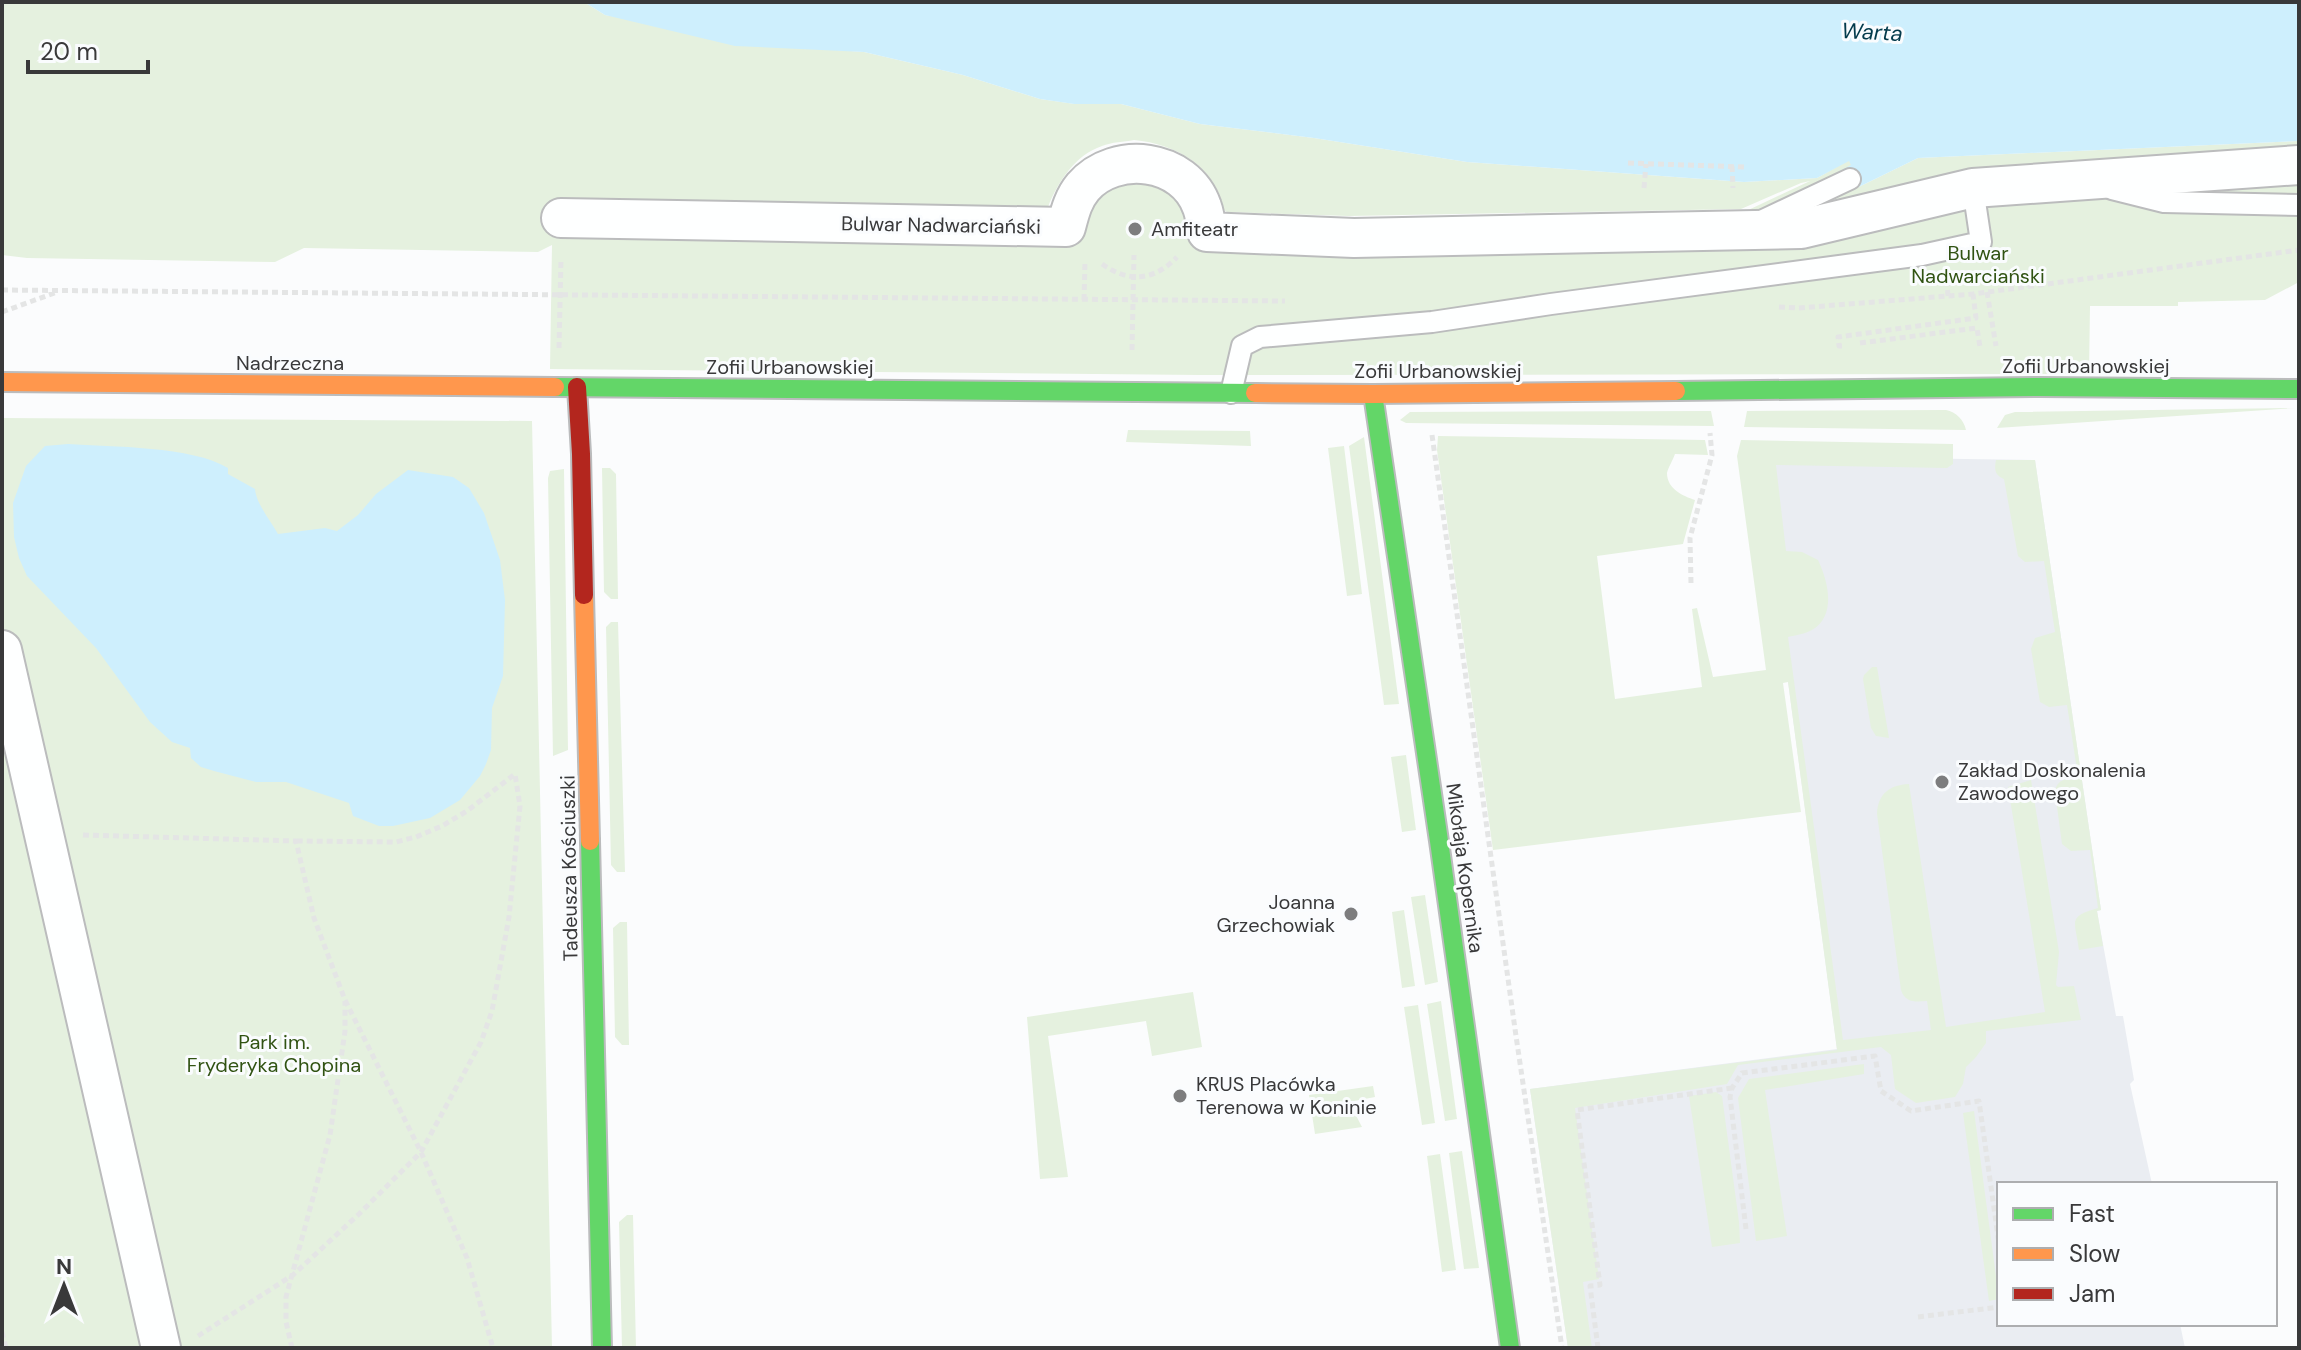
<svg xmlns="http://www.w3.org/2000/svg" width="2301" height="1350" font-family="'DM Sans',sans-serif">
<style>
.built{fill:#eaedf2}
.green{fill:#e5f1df;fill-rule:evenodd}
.water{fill:#ceeffd}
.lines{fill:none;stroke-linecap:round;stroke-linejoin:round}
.lane-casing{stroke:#bbbcbd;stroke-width:24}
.street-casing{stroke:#bbbcbd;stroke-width:42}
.fast-casing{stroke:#bbbcbd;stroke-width:22}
.slow-casing{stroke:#bbbcbd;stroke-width:22}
.jam-casing{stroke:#bbbcbd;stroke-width:22}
.path{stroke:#e4e5e5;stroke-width:5;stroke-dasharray:6 4;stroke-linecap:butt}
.lane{stroke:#feffff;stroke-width:20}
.street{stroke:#feffff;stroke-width:38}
.fast{stroke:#63d668;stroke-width:18}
.slow{stroke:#ff974d;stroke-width:18}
.jam{stroke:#b3261e;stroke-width:18}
.poi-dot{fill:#7d7d7e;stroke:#fafcfe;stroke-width:3}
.labels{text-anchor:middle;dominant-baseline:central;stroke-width:6;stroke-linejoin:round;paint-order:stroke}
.street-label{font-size:20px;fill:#39393a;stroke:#fafcfe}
.poi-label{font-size:20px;fill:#39393a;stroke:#fafcfe;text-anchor:start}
.park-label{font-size:20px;fill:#315313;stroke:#fafcfe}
.water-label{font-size:22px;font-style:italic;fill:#043b4c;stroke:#fafcfe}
</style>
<rect width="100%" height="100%" fill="#fbfcfd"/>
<!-- built -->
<path class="built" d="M1758,456L2035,460L2101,910L2097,911L2116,1016H2123L2134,1080L2130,1084L2152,1184H1999V1324H2180L2185,1348H1568L1530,1089L1837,1049Z"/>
<!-- green -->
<path class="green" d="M2,2H584L605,15L822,49L864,52L963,75L1040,99L1075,104H1121L1200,124L1314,138L1467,162L1744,182L1817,178L1849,160L1852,165L1830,201L1918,158L2299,141V282L2265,300L2178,302V306H2090L2089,374L1200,375L550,369L552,245L538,252L304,248L275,262L27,258L2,255ZM1134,140C1176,144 1215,166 1224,210L1227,212L1349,216L1741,209L1801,183L1810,181L1742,213L1355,224L1219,220L1102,154L1054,215L554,201L1048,207C1058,182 1075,155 1102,146C1112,142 1124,142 1134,140Z
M2295,408L1997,428L2005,415L2015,412Z
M1946,410C1956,412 1964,420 1966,430L1744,427L1747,411Z
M1711,411L1714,426L1406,423L1400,420L1410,412Z
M2,418L532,421L552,1348H2Z
M1128,430L1250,431L1251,446L1126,442Z
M1438,436L1705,440L1708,455L1675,454C1673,460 1668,468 1667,473C1667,489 1683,496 1695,500L1683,544L1597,556L1615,699L1702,687L1692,609L1697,608L1713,677L1766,670L1737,456L1741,440L1953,444V464L1947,468L1776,465L1786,551L1802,552L1818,560C1828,581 1837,615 1812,630C1805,634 1796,635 1788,637L1843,1040L1931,1030L1927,1001C1916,1002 1905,1003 1901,990L1877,814C1878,794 1889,785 1909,784L1946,1027L2045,1012L2008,787L2031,780L2059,952L2056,985L2058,987L2074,986L2081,1020L1986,1031V1043L1976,1057L1966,1067L1963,1084L1955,1097L1916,1103L1895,1089L1891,1055L1881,1047L1738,1065L1727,1084L1575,1108L1599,1279L1583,1282L1592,1348H1568L1530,1089L1837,1050L1788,682L1783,683L1801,812L1493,850L1437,450Z
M1364,437L1399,704L1384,705L1349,446Z
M1344,446L1362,594L1347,596L1328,448Z
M1996,460H2035L2101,910L2097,911L2103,946L2079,950C2075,920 2067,917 2098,908L2090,850L2071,851L2062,844L2055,792C2057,778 2068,779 2078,776L2067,705L2049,707L2040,702L2031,649L2035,638L2055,632L2044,561L2025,562L2018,556L2004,479C1995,475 1994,470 1996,460Z
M602,468H610L616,474L618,599H611L604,592Z
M564,469L568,750L553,756L548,478L550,471Z
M611,622H618L625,872H617L611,865L606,627Z
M1872,667H1877L1889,738L1876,736L1871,728L1863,679L1864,675Z
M1406,755L1416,830L1402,832L1391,757Z
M1425,895L1438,982L1425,985L1411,897Z
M1404,910L1415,986L1402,988L1392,912Z
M620,922H627L629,1045H622L615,1037L613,928Z
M1193,992L1202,1047L1152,1056L1146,1021L1048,1036L1068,1177L1040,1179L1027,1017Z
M1441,1001L1457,1119L1445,1121L1427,1004Z
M1418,1005L1435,1123L1422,1125L1404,1007Z
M1864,1064V1074L1765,1090L1787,1236L1756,1241L1738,1098L1749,1079Z
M1373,1086L1375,1097L1349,1102L1362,1127L1315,1134L1309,1095Z
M1716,1092L1722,1096L1739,1222L1740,1243L1712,1247L1689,1096Z
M1974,1111L1999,1299L1989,1301L1963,1113Z
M1462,1151L1479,1268L1464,1269L1449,1153Z
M1440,1154L1456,1270L1442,1272L1427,1156Z
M627,1215H633L636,1348H622L619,1222Z"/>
<!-- water -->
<path class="water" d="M584,2H2299V141L1918,158L1830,201L1819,182L1851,165L1849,161L1817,178L1744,182L1467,162L1314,138L1200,124L1121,104H1074L1040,99L963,75L864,52L735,46L605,15Z
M68,444C112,447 192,446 228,468V474L255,489C256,503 270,520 278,534L325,528L337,531L358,515L376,494L408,470L453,477L469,488L484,513L500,560L505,600L503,676L492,708L491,750L486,764L480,776L460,800L430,818L393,826H379L353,816L349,803L286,782H256L214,771L201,767L191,758L190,748L172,742L150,722L96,648L27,576L19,558L14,537L13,503L26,466L45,446Z"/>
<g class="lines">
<!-- lane casing -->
<g class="lane-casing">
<path id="lane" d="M2112,189L2164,202L2299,205
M1761,221L1850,179
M1231,393L1242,346L1260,337L1432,322L1551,304L1922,255L1981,242L1973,188"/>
</g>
<!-- street casing -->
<g class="street-casing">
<path id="street" d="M561,218L1066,227C1070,212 1073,199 1083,187C1115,150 1185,158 1202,207C1205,215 1206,224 1207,232L1354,238L1801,229L1973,188L2299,165
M2,650L161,1348"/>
</g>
<!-- fast casing -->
<g class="fast-casing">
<path id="fast" d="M555,387L1255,393
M1676,391L2040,387L2299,389
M1373,394L1439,841L1510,1348
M590,841L602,1348"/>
</g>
<!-- slow casing -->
<g class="slow-casing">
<path id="slow" d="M2,382L555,387
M1255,393L1373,394L1676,391
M584,595L590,841"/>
</g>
<!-- jam casing -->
<g class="jam-casing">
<path id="jam" d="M577,387L581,454L584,595"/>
</g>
<!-- path -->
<path class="path" d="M1628,163L1744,167
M1732,166L1733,188
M1644,188L1646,164
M1102,264C1129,283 1154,281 1177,257
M1986,278L2027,273L2029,287
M2,290L1285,301
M1987,292L1996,346
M1948,296L1947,284L1986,278L1985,270
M1084,300L1085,261
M1779,307L1799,308L1973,294L2299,250
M2,312L57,292
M1860,343L1977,328L1980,347
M1842,346H1839L1838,337L1976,318L1973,294
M559,348L561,258
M1132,350L1134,255
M1432,435L1516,1036L1562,1348
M1691,583L1690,538L1712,455L1710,433
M83,835L296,841L314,918L345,1000L421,1152L467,1258L493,1348
M1746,1229L1730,1097L1732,1088L1742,1073L1875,1056L1881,1091L1911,1111L1979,1101L1999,1244
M1918,1317L1999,1307
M2,1332L6,1348
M198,1336L293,1275L359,1214L421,1152L481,1042L492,1011L509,917L520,806L515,774L467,811L442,826L416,837L396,842L296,841
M292,1348L286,1322V1297L330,1135L345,1031V1001
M1598,1348L1590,1286L1600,1285L1577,1110L1732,1088"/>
<!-- lane -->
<use href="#lane" class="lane"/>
<!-- street -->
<use href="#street" class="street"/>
<!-- fast -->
<use href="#fast" class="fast"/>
<!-- slow -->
<use href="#slow" class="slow"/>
<!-- jam -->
<use href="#jam" class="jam"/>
</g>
<!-- markers -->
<g class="poi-dot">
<circle cx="1135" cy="229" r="8"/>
<circle cx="1942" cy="782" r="8"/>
<circle cx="1351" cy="914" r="8"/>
<circle cx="1180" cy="1096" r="8"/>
</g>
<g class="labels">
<!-- street labels -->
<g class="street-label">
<text transform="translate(941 225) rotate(1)">Bulwar Nadwarciański</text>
<text x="290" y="363">Nadrzeczna</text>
<text x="2086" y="366">Zofii Urbanowskiej</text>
<text x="790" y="367">Zofii Urbanowskiej</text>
<text x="1438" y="371">Zofii Urbanowskiej</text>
<text transform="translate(569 868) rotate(-91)">Tadeusza Kościuszki</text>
<text transform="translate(1465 868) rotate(82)">Mikołaja Kopernika</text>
</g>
<!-- poi labels -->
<g class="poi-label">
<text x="1151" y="229">Amfiteatr</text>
<text x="1958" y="770">Zakład Doskonalenia<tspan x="1958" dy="23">Zawodowego</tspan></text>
<text x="1335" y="902" text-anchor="end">Joanna<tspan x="1335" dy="23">Grzechowiak</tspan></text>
<text x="1196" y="1084">KRUS Placówka<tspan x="1196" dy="23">Terenowa w Koninie</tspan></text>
</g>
<!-- park labels -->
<g class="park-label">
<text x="1978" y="253">Bulwar<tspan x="1978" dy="23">Nadwarciański</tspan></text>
<text x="274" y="1042">Park im.<tspan x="274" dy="23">Fryderyka Chopina</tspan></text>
</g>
<!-- water labels -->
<g class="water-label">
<text transform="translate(1872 32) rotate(3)">Warta</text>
</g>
</g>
<!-- border -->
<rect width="2301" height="1350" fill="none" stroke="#39393a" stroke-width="8"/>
<!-- legend -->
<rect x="1997" y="1182" width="280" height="144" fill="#fafcfe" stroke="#adaeb0" stroke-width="2"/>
<rect x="2013" y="1208" width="40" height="12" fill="#63d668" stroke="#adaeb0" stroke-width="2"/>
<text x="2069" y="1222" font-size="24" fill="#39393a">Fast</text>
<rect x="2013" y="1248" width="40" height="12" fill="#ff974d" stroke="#adaeb0" stroke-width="2"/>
<text x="2069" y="1262" font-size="24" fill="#39393a">Slow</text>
<rect x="2013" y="1288" width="40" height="12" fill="#b3261e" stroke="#adaeb0" stroke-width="2"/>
<text x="2069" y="1302" font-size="24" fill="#39393a">Jam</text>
<!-- north arrow -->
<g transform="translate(64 1286)" stroke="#fafcfe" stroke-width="6" paint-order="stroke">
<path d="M0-6L14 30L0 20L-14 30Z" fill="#39393a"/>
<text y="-12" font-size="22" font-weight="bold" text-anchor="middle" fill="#39393a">N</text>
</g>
<!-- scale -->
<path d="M28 60v12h120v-12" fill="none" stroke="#39393a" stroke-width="4"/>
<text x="40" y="60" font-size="24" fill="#39393a" stroke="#fafcfe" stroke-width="6" paint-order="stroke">20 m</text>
</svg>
